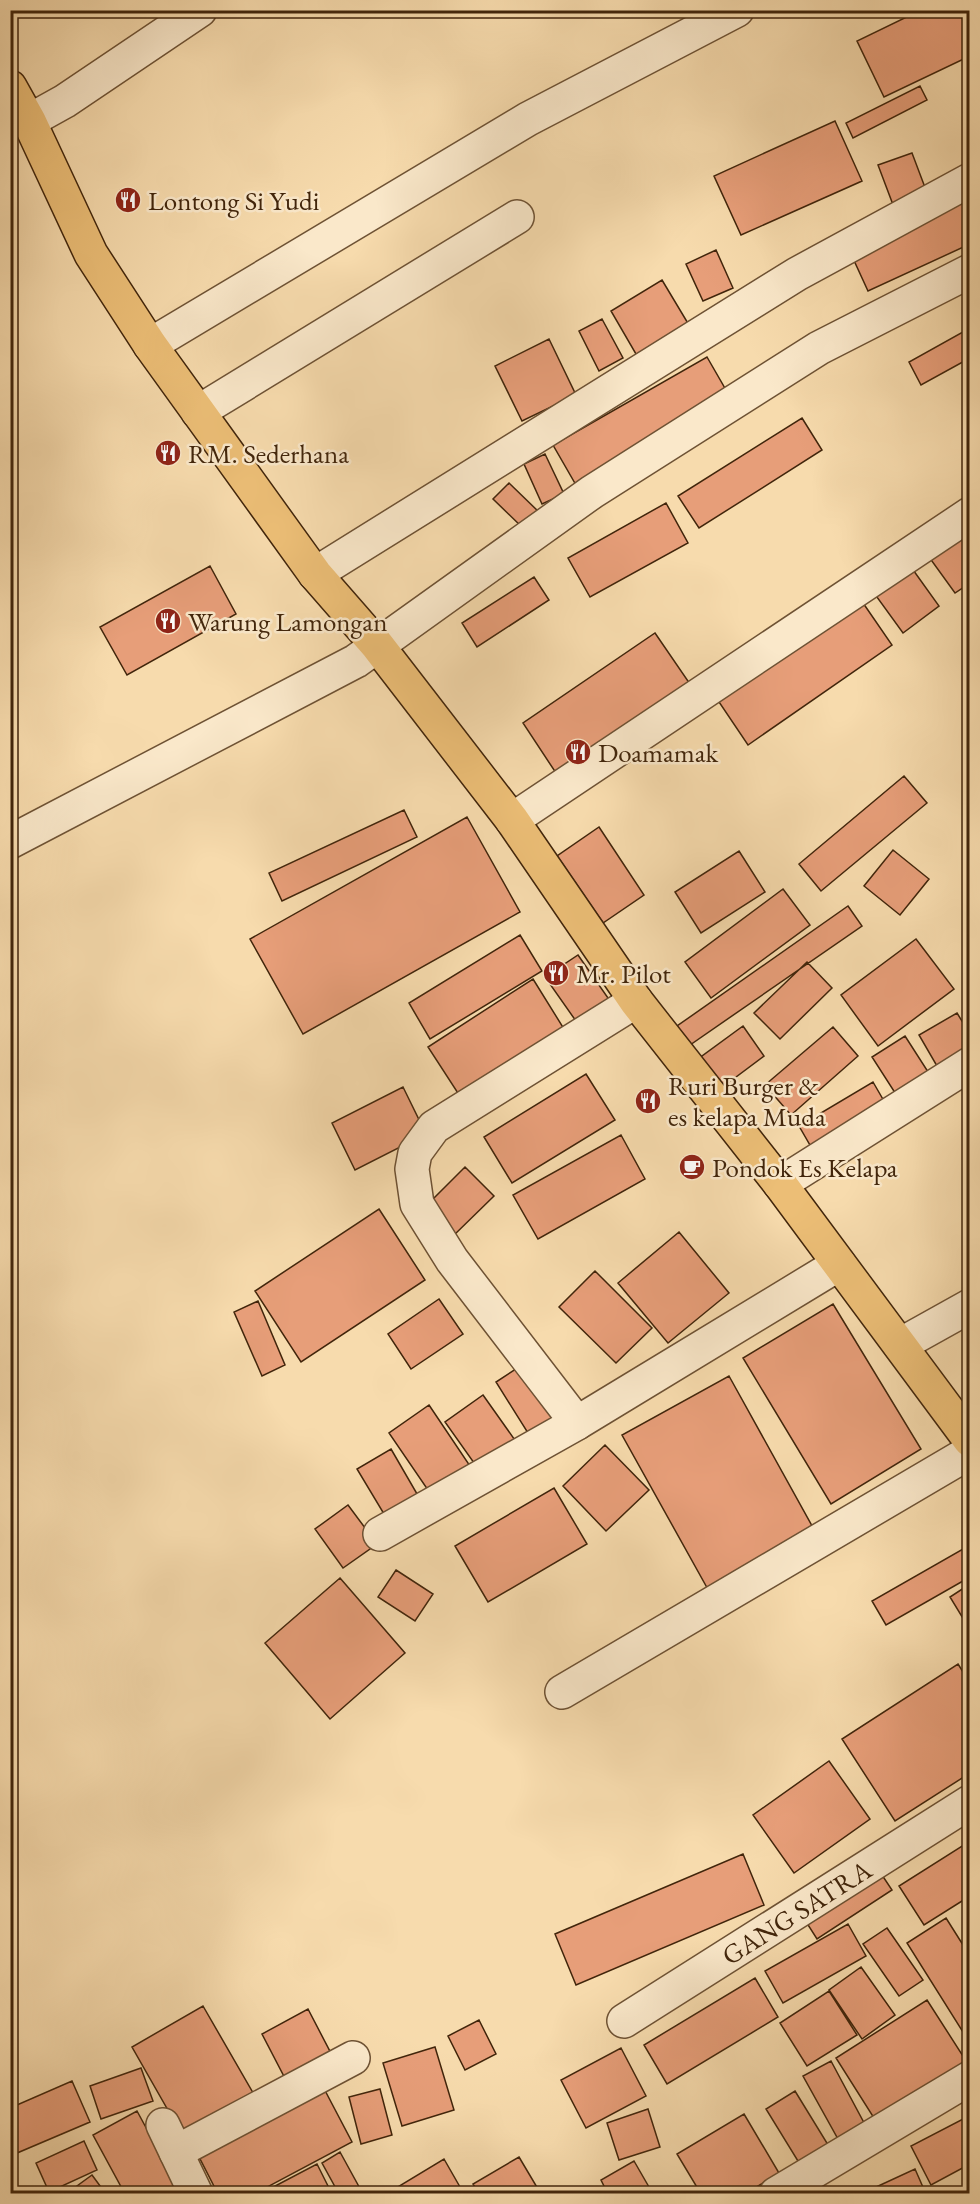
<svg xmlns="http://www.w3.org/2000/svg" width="980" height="2204" font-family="'EB Garamond',serif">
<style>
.building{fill:#e79e79;stroke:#41250b;stroke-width:1.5}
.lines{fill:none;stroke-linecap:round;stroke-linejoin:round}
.minor-casing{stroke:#6e5234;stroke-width:36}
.major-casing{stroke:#41250b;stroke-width:36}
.minor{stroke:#fae8ca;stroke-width:33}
.major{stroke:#ecbe76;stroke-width:33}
.labels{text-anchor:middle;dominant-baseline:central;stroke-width:5;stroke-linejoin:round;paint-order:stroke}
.poi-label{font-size:27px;fill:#41250b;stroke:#fae8ca;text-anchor:start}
.street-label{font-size:27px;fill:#41250b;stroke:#fae8ca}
</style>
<rect width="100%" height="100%" fill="#f7dbad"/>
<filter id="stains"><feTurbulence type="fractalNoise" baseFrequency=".00333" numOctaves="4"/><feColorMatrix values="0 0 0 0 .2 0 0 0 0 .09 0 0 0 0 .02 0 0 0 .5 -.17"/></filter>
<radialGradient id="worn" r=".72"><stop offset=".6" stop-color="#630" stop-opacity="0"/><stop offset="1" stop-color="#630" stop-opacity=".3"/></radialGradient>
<!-- building -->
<path class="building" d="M921,10H958L970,34V56L884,97L857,41Z
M920,86L927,100L853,138L846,123Z
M835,121L862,181L741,235L714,176Z
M912,153L929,198L895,210L878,165Z
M970,198V244L868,291L851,254Z
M716,250L733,288L703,301L686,264Z
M662,280L692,330L640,361L611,311Z
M602,319L623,358L599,371L579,331Z
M970,328V358L921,385L909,362Z
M549,339L576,395L522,421L495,366Z
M707,357L730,397L576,485L553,445Z
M802,418L822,450L699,528L678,496Z
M545,454L564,494L542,504L524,464Z
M509,483L541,514L525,530L493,499Z
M666,503L688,543L590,597L568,558Z
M970,533V583L955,593L929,557Z
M210,566L236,614L127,675L100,627Z
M911,567L939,606L903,633L874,593Z
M534,577L549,600L477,647L462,623Z
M861,600L892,645L748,745L717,699Z
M655,633L690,684L556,773L523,723Z
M904,776L927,803L821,891L799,864Z
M404,810L417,837L282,901L269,873Z
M467,817L520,912L303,1034L250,939Z
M599,827L644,895L603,923L557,856Z
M893,850L929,879L900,915L864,886Z
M739,851L765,892L701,933L675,892Z
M783,889L810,925L711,998L685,962Z
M848,906L862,926L690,1045L677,1026Z
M520,935L542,971L430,1039L409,1003Z
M916,939L954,989L878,1046L841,995Z
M578,955L615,1008L583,1031L545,977Z
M807,962L832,988L780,1039L754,1013Z
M533,979L569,1037L465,1104L428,1047Z
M957,1013L970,1034V1056L941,1073L919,1035Z
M743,1026L764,1056L720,1089L698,1059Z
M833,1027L858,1056L791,1115L765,1085Z
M905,1036L932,1078L899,1099L872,1057Z
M586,1074L615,1120L512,1183L484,1137Z
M873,1082L888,1108L814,1152L799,1126Z
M403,1087L426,1134L355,1170L332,1123Z
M621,1135L645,1179L538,1239L513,1195Z
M465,1167L494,1196L450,1239L422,1210Z
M379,1209L425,1280L301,1362L255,1291Z
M679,1232L729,1293L668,1343L618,1283Z
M595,1271L652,1328L616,1363L559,1307Z
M439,1299L463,1334L411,1369L388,1334Z
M258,1301L285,1365L262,1376L234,1312Z
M833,1304L921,1449L831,1504L743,1358Z
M528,1361L565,1420L533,1441L496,1382Z
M729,1376L816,1533L710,1593L622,1435Z
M483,1395L517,1443L479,1470L445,1422Z
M429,1405L470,1466L430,1493L389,1433Z
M605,1445L649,1490L606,1531L563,1486Z
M391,1449L420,1499L387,1519L357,1469Z
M554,1488L587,1544L488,1602L455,1546Z
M348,1505L377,1544L343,1568L315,1529Z
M970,1545V1577L886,1625L872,1601Z
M396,1570L433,1594L415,1621L378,1597Z
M340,1578L405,1653L330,1719L265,1643Z
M970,1584V1623L967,1625L950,1597Z
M958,1664L970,1683V1773L895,1821L842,1739Z
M829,1761L870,1819L794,1873L753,1815Z
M970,1841V1896L924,1925L899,1886Z
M743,1854L764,1905L576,1985L555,1934Z
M878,1869L892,1890L817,1939L803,1917Z
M946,1918L970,1956V2039L968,2040L907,1943Z
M848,1924L866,1956L783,2003L765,1971Z
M887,1928L923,1980L899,1996L863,1944Z
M861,1967L895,2015L862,2039L829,1990Z
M755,1978L778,2017L667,2084L644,2045Z
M829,1991L857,2035L807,2066L780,2023Z
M927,2000L970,2067L879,2126L836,2058Z
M203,2006L256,2098L185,2140L132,2047Z
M308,2009L335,2061L289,2086L262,2034Z
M479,2020L496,2054L465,2070L448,2036Z
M435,2047L454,2110L402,2126L383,2063Z
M621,2048L646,2096L586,2128L561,2080Z
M831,2061L870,2134L843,2148L803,2076Z
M141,2068L153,2101L101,2119L90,2086Z
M72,2081L90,2122L10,2156V2108Z
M320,2081L352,2142L254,2194H218L194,2147Z
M380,2089L392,2135L361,2144L349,2097Z
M795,2091L830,2148L801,2166L766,2109Z
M648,2109L660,2147L619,2160L607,2123Z
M137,2111L182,2194H125L93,2135Z
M744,2114L779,2173L745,2194H701L677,2154Z
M965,2118L970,2127V2164L931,2185L911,2146Z
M84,2141L97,2170L49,2192L36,2163Z
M340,2152L363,2194H339L322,2163Z
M519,2157L541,2194H479L473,2184Z
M444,2159L464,2194H392L391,2191Z
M634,2161L653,2194H608L601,2180Z
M317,2164L332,2194H260Z
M915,2169L926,2194H861Z
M92,2175L106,2194H66Z"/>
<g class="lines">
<!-- minor casing -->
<g class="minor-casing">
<g id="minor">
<path d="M29,121L65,101L200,10"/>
<path d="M150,345L528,119L737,10"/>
<path d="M198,412L517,217"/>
<path d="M315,574L797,274L970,180"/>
<path d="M512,820L970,514"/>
<path d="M10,842L356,661L592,492L819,348L970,271"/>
<path d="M780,1184L970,1064"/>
<path d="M900,1345L970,1306"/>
<path d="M577,1423L452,1260L417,1204L412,1169L415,1153L434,1127L636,1001"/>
<path d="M380,1534L577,1423L839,1264"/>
<path d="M562,1692L970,1452"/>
<path id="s1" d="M624,2021L970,1802"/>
<path d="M163,2125L196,2194"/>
<path d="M176,2152L353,2058"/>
<path d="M776,2194L970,2078"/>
</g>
</g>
<!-- major casing -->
<g class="major-casing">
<path id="major" d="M10,87L29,121L91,254L150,345L315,574L377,645L512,820L636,1001L780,1184L970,1440"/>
</g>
<!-- minor -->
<use href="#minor" class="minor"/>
<!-- major -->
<use href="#major" class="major"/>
</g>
<!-- icons -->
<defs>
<g id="restaurant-disc" transform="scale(1.35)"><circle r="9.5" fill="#8f2418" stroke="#fae8ca"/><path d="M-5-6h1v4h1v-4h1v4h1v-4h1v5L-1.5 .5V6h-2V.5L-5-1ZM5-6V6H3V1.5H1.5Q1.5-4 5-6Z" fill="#fff"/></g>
<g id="cafe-disc" transform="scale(1.35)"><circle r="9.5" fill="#8f2418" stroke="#fae8ca"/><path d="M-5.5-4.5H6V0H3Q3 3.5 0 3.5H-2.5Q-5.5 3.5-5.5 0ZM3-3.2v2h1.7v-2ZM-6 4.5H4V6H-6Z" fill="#fff"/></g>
</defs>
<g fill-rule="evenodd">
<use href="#restaurant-disc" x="128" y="200"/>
<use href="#restaurant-disc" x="168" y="453"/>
<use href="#restaurant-disc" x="168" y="621"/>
<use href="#restaurant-disc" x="578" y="752"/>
<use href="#restaurant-disc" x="556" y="973"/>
<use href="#restaurant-disc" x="648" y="1101"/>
<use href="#cafe-disc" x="692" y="1167"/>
</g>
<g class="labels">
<!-- poi labels -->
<g class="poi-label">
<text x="148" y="200">Lontong Si Yudi</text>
<text x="188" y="453">RM. Sederhana</text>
<text x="188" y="621">Warung Lamongan</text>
<text x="598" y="752">Doamamak</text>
<text x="576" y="973">Mr. Pilot</text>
<text x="668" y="1085">Ruri Burger &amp;<tspan x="668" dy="31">es kelapa Muda</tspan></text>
<text x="712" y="1167">Pondok Es Kelapa</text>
</g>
<!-- street labels -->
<g class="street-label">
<text stroke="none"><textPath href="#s1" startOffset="204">GANG SATRA</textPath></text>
</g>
</g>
<!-- margin -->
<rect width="980" height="2204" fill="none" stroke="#f7dbad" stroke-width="36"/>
<rect x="12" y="12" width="956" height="2180" fill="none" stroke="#41250b" stroke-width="3"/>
<rect x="18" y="18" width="944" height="2168" fill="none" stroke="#41250b" stroke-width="1.5"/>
<rect width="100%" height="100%" filter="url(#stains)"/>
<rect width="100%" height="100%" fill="url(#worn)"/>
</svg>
